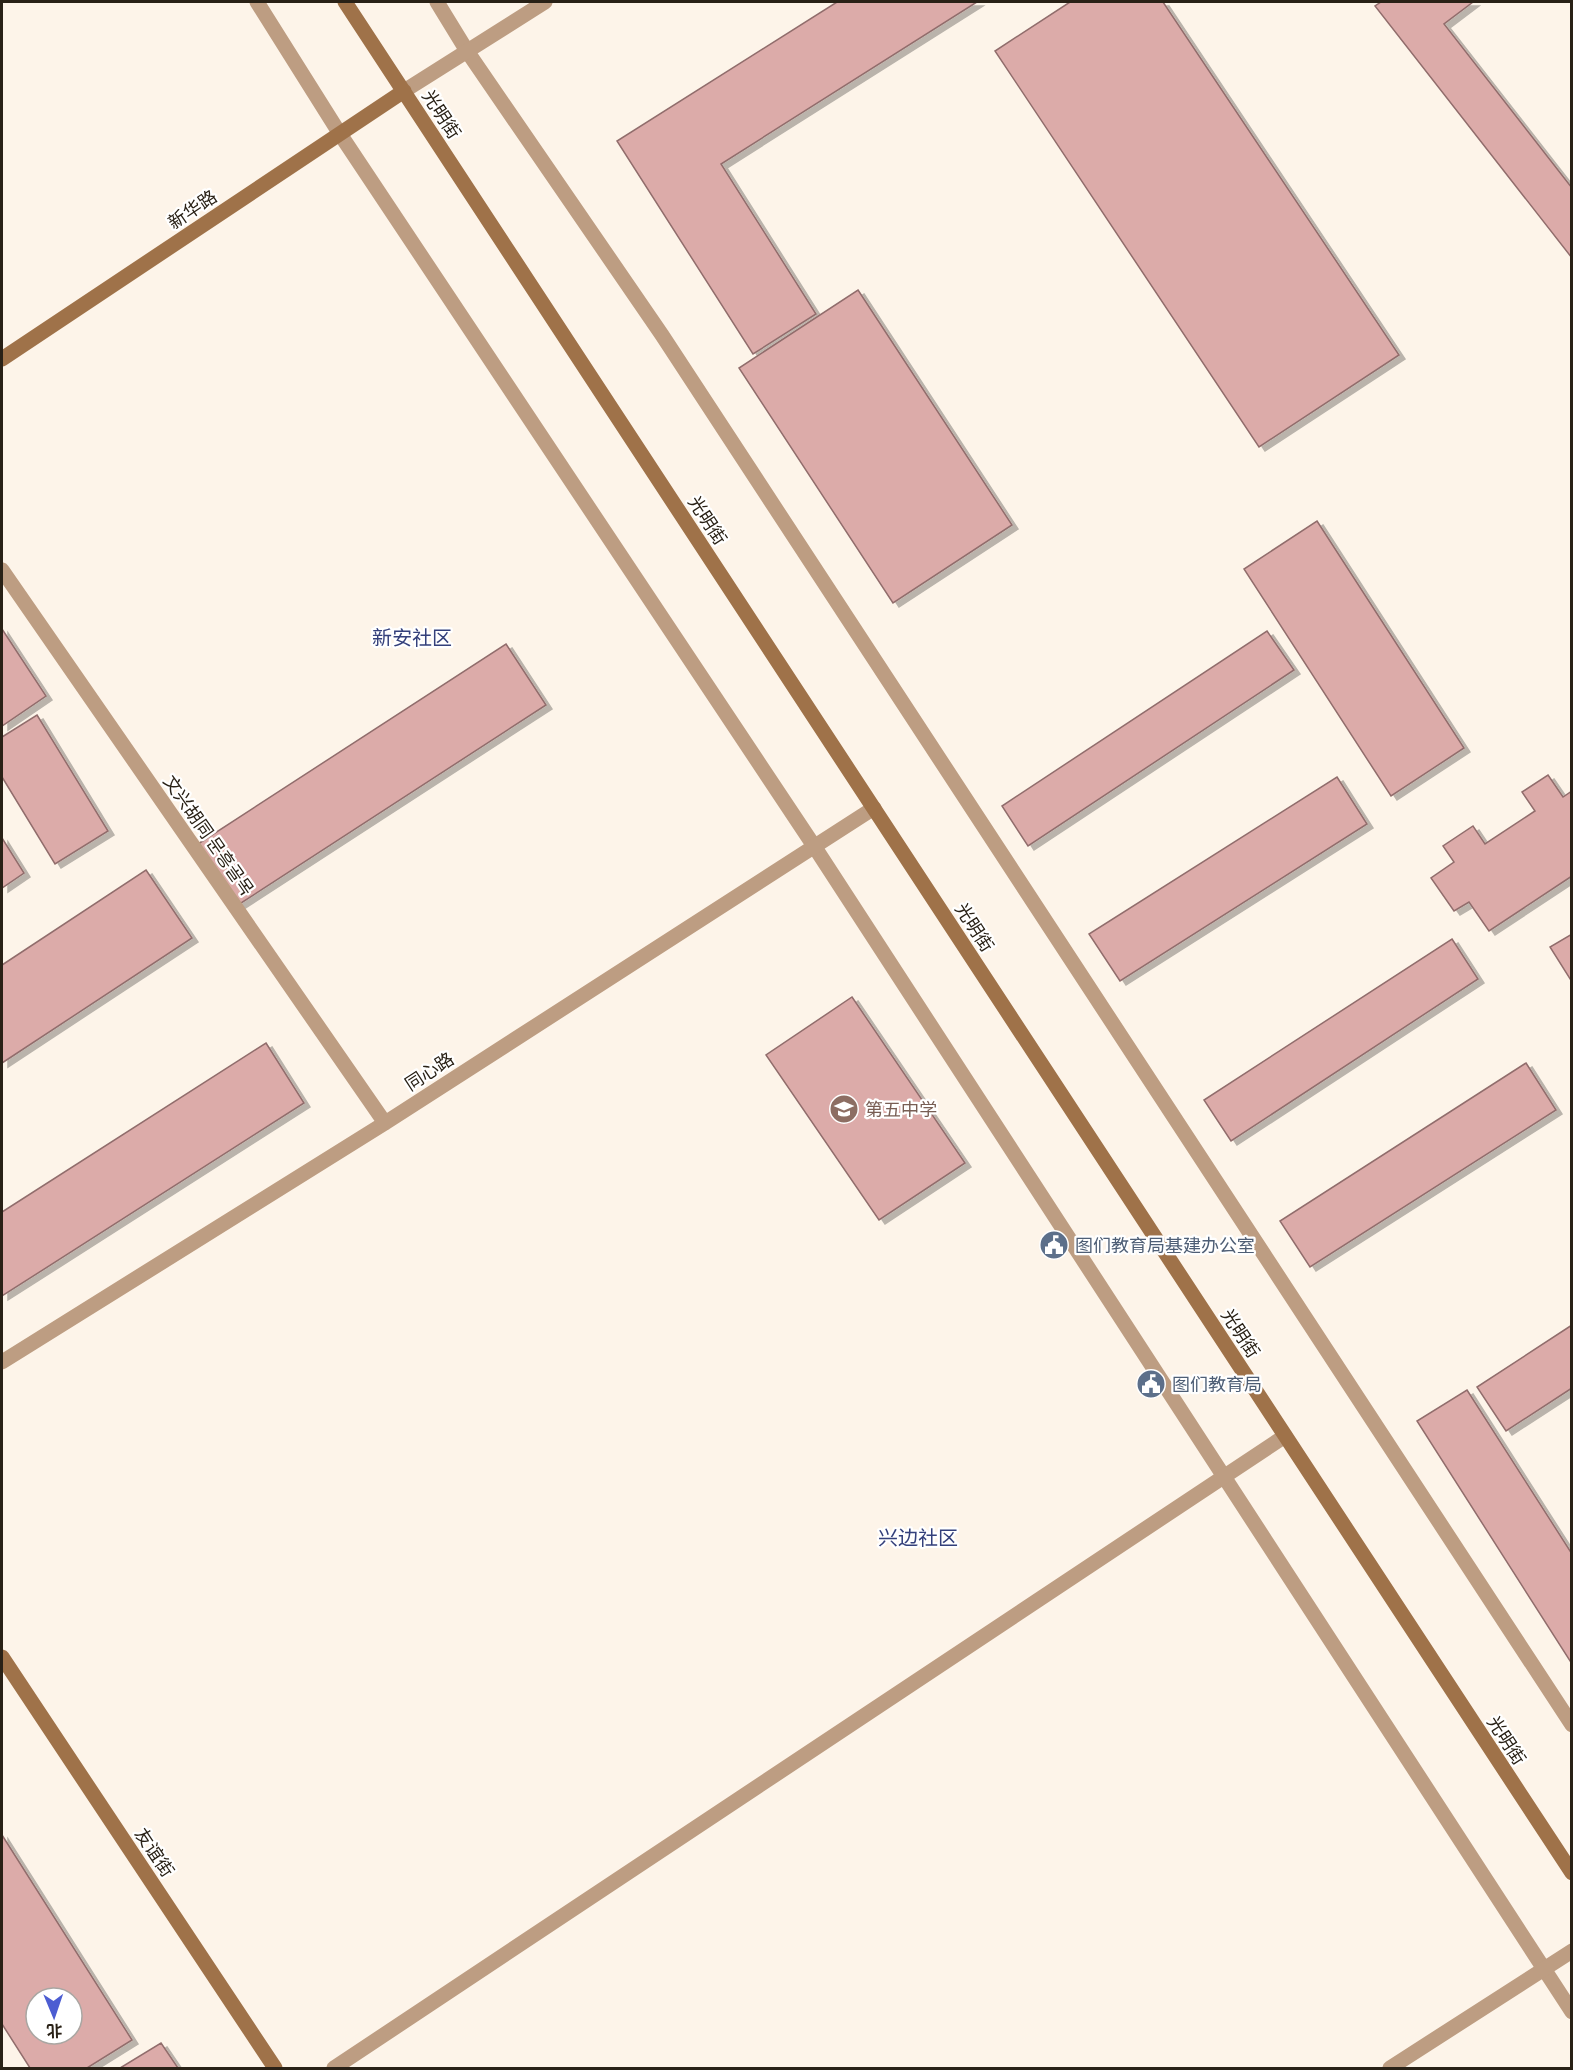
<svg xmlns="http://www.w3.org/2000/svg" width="1573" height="2070" font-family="Manrope,'Noto Sans SC','Noto Sans KR',sans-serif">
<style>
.building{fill:#dcaba9;stroke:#916d6c;stroke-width:1.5;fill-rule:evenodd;filter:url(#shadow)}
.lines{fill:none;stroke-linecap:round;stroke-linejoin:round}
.lane{stroke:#bd9d82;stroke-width:15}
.street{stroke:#bd9d82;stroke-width:15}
.secondary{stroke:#9f7249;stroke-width:15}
.labels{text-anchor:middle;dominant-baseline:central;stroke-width:4.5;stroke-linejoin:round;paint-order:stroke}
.street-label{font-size:18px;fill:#292116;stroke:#fff}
.education-label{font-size:18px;fill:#785e54;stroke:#fff;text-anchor:start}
.service-label{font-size:18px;fill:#4e5e75;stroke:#fff;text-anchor:start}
.neighbourhood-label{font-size:20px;fill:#34407b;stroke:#fff}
</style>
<defs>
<filter id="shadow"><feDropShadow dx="6" dy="4" stdDeviation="0" flood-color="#0004"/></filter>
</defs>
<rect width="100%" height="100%" fill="#fdf4e9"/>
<!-- building -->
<path class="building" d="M837,2H977L721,164L816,314L753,354L617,141Z
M1070,2H1163L1399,355L1259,447L995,51Z
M1381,2H1473L1444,24L1572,188V258L1375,6Z
M858,290L1012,525L893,603L739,368Z
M1317,521L1464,748L1391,796L1244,569Z
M2,629L46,696L2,726Z
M1267,631L1294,670L1028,846L1002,806Z
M506,644L546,705L238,905L198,844Z
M37,715L108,831L55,864L2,777V737Z
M1548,775L1563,797L1572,791V876L1489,931L1469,902L1454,911L1431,878L1454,862L1443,846L1473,826L1485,844L1535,811L1522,792Z
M1337,777L1367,824L1120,981L1089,934Z
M2,838L24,873L2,888Z
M146,870L192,938L2,1063V965Z
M1572,934V982L1550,947Z
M1452,939L1478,979L1231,1141L1204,1100Z
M852,997L965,1163L879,1220L766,1055Z
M266,1043L304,1103L2,1296V1212Z
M1526,1063L1556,1110L1310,1267L1280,1221Z
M1572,1325V1388L1506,1431L1477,1387Z
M1467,1390L1572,1554V1664L1417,1421Z
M2,1835L132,2040L87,2068H30L2,2024ZM36,1998H72V2034H36Z
M161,2043L178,2068H120Z"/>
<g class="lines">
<!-- lane -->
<path class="lane" d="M257,2L340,134L814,846L1572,2012
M437,2L467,51L662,335L1572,1725"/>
<!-- street -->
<path class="street" d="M404,91L545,2
M2,570L385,1123
M2,1362L385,1123L874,808
M334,2068L1285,1436
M1390,2068L1572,1951"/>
<!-- secondary -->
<path class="secondary" d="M345,2L1572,1873
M2,359L404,91
M2,1657L275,2068"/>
</g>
<!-- icons -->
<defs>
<g id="school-disc" transform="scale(1.5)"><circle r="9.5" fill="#8d6e63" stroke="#fff"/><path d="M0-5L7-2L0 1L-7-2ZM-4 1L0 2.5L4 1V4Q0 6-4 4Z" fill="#fff"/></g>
<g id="civic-disc" transform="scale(1.5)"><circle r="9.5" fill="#5c6f8a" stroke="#fff"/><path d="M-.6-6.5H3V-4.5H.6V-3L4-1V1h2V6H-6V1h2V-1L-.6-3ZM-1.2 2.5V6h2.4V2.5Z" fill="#fff"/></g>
</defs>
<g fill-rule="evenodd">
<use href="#school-disc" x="844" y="1109"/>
<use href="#civic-disc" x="1054" y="1245"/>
<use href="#civic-disc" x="1151" y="1384"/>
</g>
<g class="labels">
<!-- street labels -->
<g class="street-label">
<text transform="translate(442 114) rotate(57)">光明街</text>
<text transform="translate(192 209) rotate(-34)">新华路</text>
<text transform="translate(708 520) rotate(57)">光明街</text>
<text transform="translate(209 835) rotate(55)">文兴胡同 문흥골목</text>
<text transform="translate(975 927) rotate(57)">光明街</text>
<text transform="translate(429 1071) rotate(-33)">同心路</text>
<text transform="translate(1241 1333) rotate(57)">光明街</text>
<text transform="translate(1507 1740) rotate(57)">光明街</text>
<text transform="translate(155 1852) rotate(56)">友谊街</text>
</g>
<!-- education labels -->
<g class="education-label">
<text x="865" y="1109">第五中学</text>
</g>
<!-- service labels -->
<g class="service-label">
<text x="1075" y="1245">图们教育局基建办公室</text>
<text x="1172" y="1384">图们教育局</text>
</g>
<!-- neighbourhood labels -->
<g class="neighbourhood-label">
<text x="412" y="637">新安社区</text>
<text x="918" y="1537">兴边社区</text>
</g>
</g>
<!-- border -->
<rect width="1573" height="2070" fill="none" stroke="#292116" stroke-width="6"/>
<!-- north arrow -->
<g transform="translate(54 2016) rotate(178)"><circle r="28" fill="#ffffff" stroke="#a9a6a2" stroke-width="1.5"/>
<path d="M0-4.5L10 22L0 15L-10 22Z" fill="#4c5dd2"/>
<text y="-9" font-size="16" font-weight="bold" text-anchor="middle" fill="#292116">北</text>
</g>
</svg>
